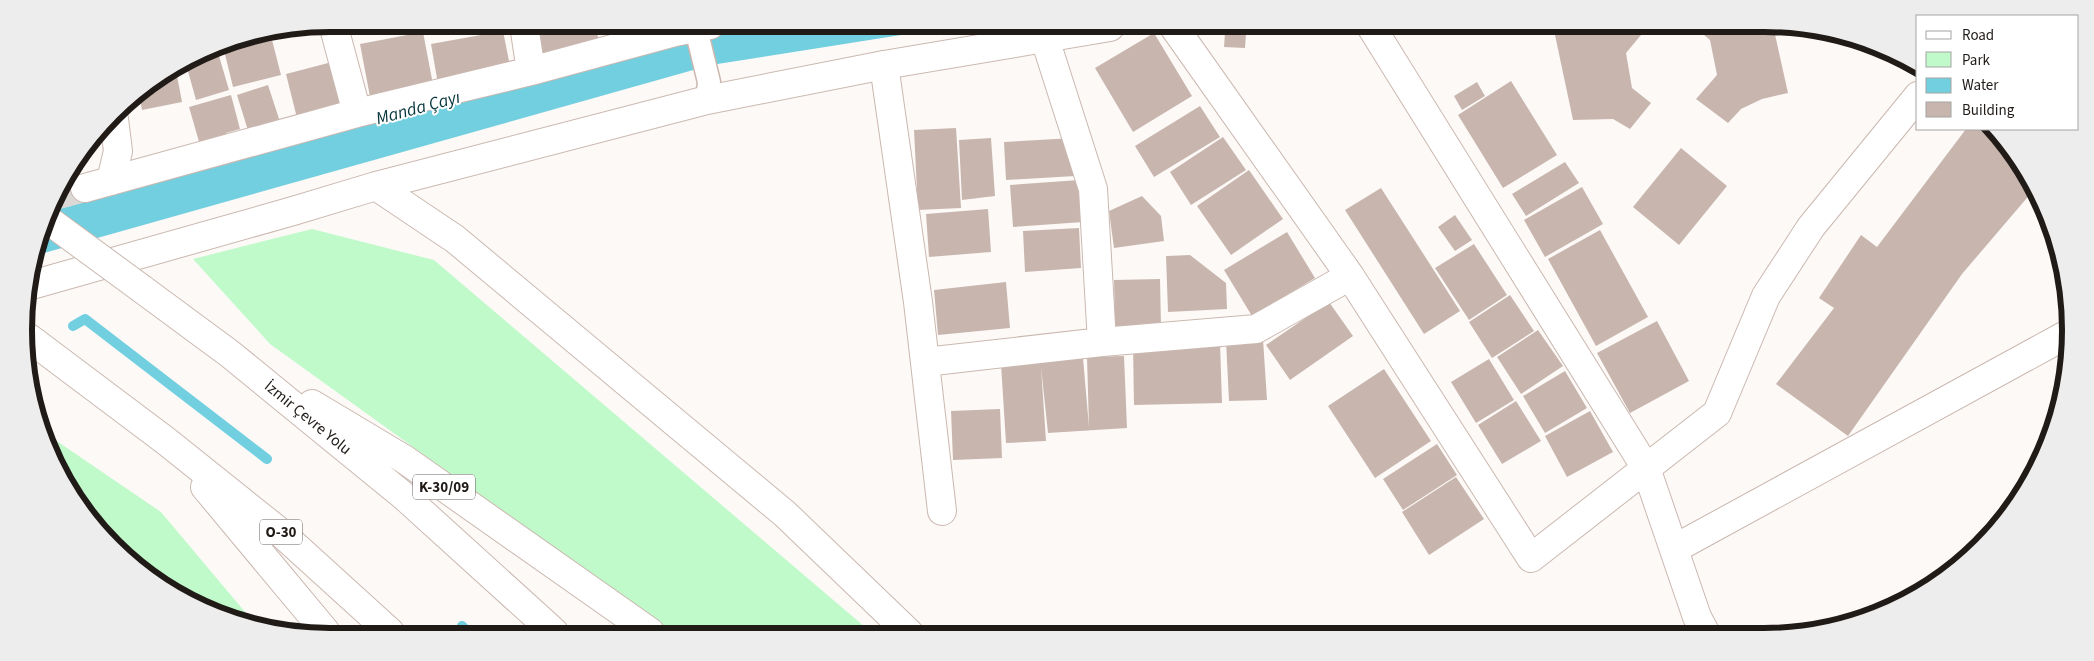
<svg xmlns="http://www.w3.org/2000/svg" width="2094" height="661" font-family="'Source Sans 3',sans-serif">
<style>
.green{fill:#c1faca}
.water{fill:#71cfdf}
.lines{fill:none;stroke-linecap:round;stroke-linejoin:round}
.stream{stroke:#71cfdf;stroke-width:10}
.building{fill:#c8b6ae}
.minor-tunnel{stroke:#dcd8d6;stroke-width:28;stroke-dasharray:28 14;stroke-linecap:butt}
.pedestrian-casing{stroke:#cab8b0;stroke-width:25}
.minor-casing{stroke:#cab8b0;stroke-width:30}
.tertiary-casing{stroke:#cab8b0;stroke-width:30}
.motorway-casing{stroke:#cab8b0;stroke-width:30}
.pedestrian{stroke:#fff;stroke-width:22}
.minor{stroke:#fff;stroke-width:28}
.tertiary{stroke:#fff;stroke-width:28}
.motorway{stroke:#fff;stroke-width:28}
.motorway-bridge-casing{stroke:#cab8b0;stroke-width:30;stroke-linecap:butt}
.motorway-bridge{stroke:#fff;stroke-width:28}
.labels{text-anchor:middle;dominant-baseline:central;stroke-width:4;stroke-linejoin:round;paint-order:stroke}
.shield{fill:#fff;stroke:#645f5d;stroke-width:1}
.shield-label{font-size:15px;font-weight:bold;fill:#211b18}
.street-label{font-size:16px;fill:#211b18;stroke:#fff}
.water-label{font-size:18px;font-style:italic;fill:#06353c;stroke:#fff}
.rim{fill:none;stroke:#211b18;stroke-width:6}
</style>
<rect width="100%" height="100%" fill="#fdf9f7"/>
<!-- green -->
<path class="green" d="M78,166L84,199L62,186Z
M312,229L434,260L872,633L670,632L270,344L193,259Z
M45,433L161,512L256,625L160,585L76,501Z"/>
<!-- water -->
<path class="water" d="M724,25L958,26L711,65L37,255L51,208L672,38Z"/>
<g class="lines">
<!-- stream -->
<path class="stream" d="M73,326L85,319L267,459
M462,626L468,632"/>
</g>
<!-- building -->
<path class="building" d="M435,24H497L498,29L436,34Z
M534,25H595L600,45L543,60Z
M607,25H665L610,38Z
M1582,29H1646L1626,53L1632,88L1651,103L1630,129L1613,119L1573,120L1555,35Z
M1697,29L1774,30L1788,93L1762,99L1741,109L1728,123L1696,99L1717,75L1710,40Z
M503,31L511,71L438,84L431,44Z
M423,32L434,90L371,102L360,44Z
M1154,33L1192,96L1133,132L1095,68Z
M1225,33L1246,34L1245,48L1224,47Z
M271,36L281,75L233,87L223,46Z
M217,49L229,90L196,100L186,64L205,52Z
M332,62L344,106L297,118L286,74Z
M176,70L182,102L142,110L139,93Z
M1511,81L1557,155L1503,188L1458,115Z
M1477,82L1485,96L1462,110L1454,96Z
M268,85L282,128L250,137L237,95Z
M231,95L240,129L226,133L230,145L202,152L189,107Z
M1200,106L1220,137L1154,177L1135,146Z
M956,128L961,208L918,210L914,130Z
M1966,129H1987L2019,160L2032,192L1962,274L1848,436L1776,384L1834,308L1819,298L1861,235L1877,247Z
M1223,137L1246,170L1191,205L1170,172Z
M991,138L995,196L962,200L959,140Z
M1073,138L1075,176L1006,180L1004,142Z
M1681,148L1727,186L1679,245L1633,207Z
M1565,162L1579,183L1526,216L1512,194Z
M1249,170L1283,219L1231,255L1197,206Z
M1079,180L1083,222L1013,227L1010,185Z
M1582,187L1603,224L1545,257L1524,220Z
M1381,188L1460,311L1424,334L1345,210Z
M1142,196L1161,216L1164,241L1114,248L1109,211Z
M988,209L991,252L929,257L926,214Z
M1455,215L1472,240L1455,251L1438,227Z
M1079,228L1081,268L1025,272L1023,231Z
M1600,230L1648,317L1596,346L1548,259Z
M1287,232L1315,278L1252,316L1224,270Z
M1474,244L1507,295L1469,320L1435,268Z
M1190,255L1226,283L1227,309L1168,312L1166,256Z
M1160,279L1161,326L1115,327L1114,280Z
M1006,282L1010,328L938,335L934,290Z
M1510,295L1534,331L1492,358L1469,322Z
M1329,302L1353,336L1290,380L1266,345Z
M1657,321L1689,381L1630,413L1597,353Z
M1538,330L1563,366L1521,394L1497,357Z
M1263,339L1267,400L1229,401L1226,341Z
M1220,343L1222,403L1134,405L1133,345Z
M1124,356L1127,428L1048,433L1041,367L1046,441L1006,443L1001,364L1083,358L1089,427L1087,357Z
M1489,359L1514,400L1476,423L1451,382Z
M1384,369L1431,441L1375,478L1328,406Z
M1565,371L1587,408L1545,433L1523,396Z
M1516,401L1541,441L1502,464L1478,425Z
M1000,409L1002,458L953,460L951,411Z
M1590,411L1613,452L1567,477L1545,436Z
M1437,444L1457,475L1403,510L1383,479Z
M1456,477L1484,519L1429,555L1402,512Z"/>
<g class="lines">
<!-- minor-tunnel -->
<path class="minor-tunnel" d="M55,196L85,188"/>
<!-- pedestrian casing -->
<g class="pedestrian-casing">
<path id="pedestrian" d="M696,29L709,82L707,100"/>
</g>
<!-- minor casing -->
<g class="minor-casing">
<path id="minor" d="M333,24L357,113
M524,25L531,71
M1174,27L1350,276L1531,558L1717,413L1766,296L1811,227L1918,96
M1372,28L1646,468L1697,617L1706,634
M1045,39L1093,189L1102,342
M884,65L918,302L942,511
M111,181L118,151L114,119
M85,188L357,113L531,71L675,32L710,25
M925,362L1102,342L1256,329L1350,276
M1674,549L2064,336"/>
</g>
<!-- tertiary casing -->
<g class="tertiary-casing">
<path id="tertiary" d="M376,186L455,239L785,514L909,633
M28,286L293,211L376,186L707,100L884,65L1110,27"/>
</g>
<!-- motorway casing -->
<g class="motorway-casing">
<g id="motorway">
<path id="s1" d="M142,289L230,354L405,497L554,632"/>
<path d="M29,338L166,441L281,533L390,632"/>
<path d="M312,404L404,459L650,632"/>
<path d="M205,487L325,631"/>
</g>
</g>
<!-- pedestrian -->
<use href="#pedestrian" class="pedestrian"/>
<!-- minor -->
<use href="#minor" class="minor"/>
<!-- tertiary -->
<use href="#tertiary" class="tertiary"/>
<!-- motorway -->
<use href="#motorway" class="motorway"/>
<!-- motorway-bridge casing -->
<g class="motorway-bridge-casing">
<path id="motorway-bridge" d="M48,220L142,289"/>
</g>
<!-- motorway-bridge -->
<use href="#motorway-bridge" class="motorway-bridge"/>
</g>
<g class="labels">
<!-- shield labels -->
<g class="shield">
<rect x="413" y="474.5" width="62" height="25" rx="4"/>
<rect x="260" y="519.5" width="42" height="25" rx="4"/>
</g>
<g class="shield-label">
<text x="444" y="487">K-30/09</text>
<text x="281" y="532">O-30</text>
</g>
<!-- street labels -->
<g class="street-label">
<text stroke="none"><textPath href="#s1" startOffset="210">İzmir Çevre Yolu</textPath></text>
</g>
<!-- water labels -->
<g class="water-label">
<text transform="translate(418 108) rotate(-15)">Manda Çayı</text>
</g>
</g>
<!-- crop -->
<path d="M0 0H2094V661H0ZM330 32H1764A298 298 0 0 1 2062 330V330A298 298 0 0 1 1764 628H330A298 298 0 0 1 32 330V330A298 298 0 0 1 330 32Z" fill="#ededed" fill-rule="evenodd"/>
<path class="rim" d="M330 32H1764A298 298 0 0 1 2062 330V330A298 298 0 0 1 1764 628H330A298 298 0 0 1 32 330V330A298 298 0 0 1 330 32Z"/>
<!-- legend -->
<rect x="1916" y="15" width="162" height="115" fill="#ffffff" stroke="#a6a4a3"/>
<rect x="1926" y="31" width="25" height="8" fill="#ffffff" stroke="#a6a4a3"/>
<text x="1962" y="40" font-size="15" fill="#211b18">Road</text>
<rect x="1926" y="52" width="25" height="15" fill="#c1faca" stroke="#a6a4a3"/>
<text x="1962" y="65" font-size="15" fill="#211b18">Park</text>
<rect x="1926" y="78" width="25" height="15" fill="#71cfdf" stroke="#a6a4a3"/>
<text x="1962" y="90" font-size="15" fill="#211b18">Water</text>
<rect x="1926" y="102" width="25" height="15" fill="#c8b6ae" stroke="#a6a4a3"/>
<text x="1962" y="115" font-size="15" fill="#211b18">Building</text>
</svg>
